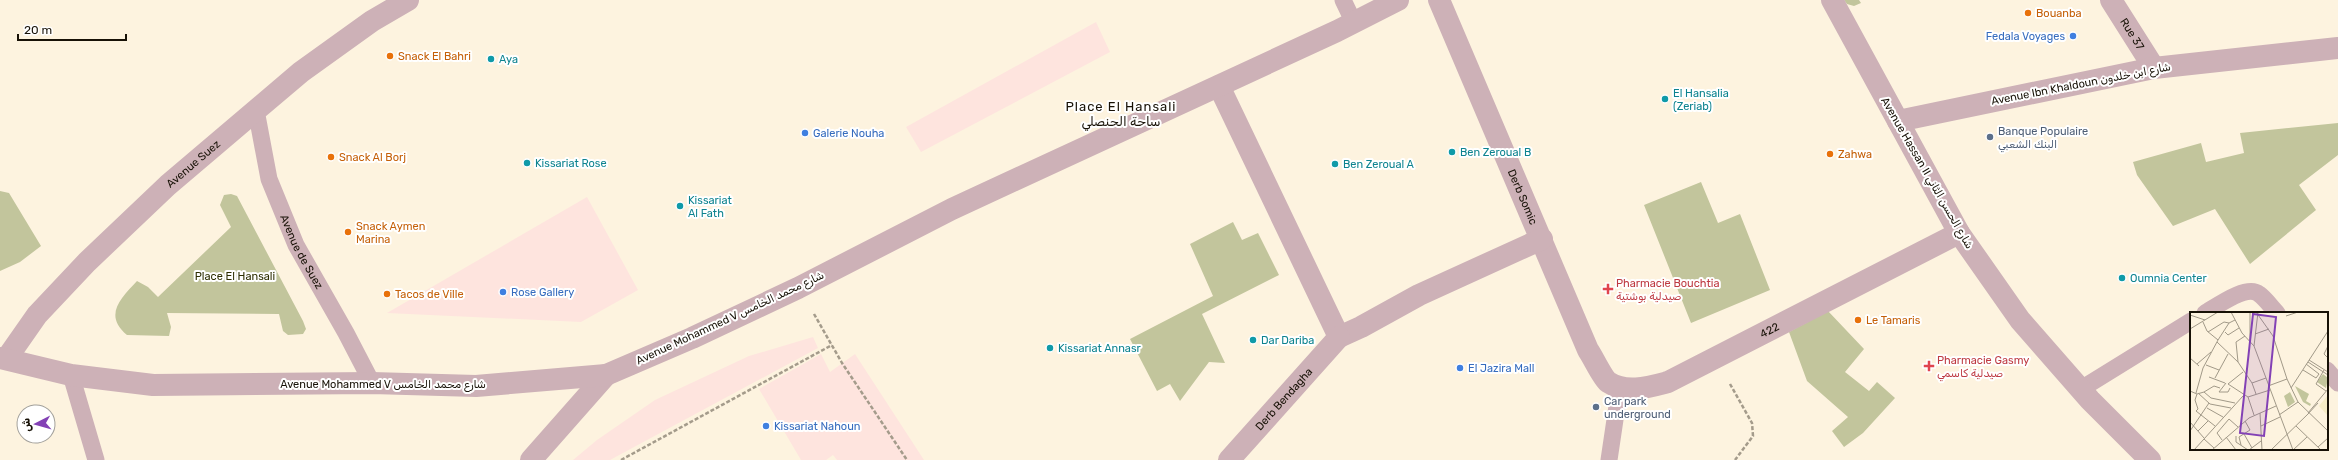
<svg xmlns="http://www.w3.org/2000/svg" width="2338" height="460" font-family="Rubik,'Noto Naskh Arabic',sans-serif">
<style>
.commercial{fill:#fee4de}
.green{fill:#c2c59c}
.lines{fill:none;stroke-linecap:round;stroke-linejoin:round}
.path{stroke:#a49b8b;stroke-width:2.5;stroke-dasharray:4 2;stroke-linecap:butt}
.service{stroke:#cdb1b7;stroke-width:17}
.minor{stroke:#cdb1b7;stroke-width:22}
.tertiary{stroke:#cdb1b7;stroke-width:22}
.food-dot{fill:#e8710a;stroke:#fff;stroke-width:1.5}
.shop-dot{fill:#3f7fe0;stroke:#fff;stroke-width:1.5}
.culture-dot{fill:#0f9aa8;stroke:#fff;stroke-width:1.5}
.service-dot{fill:#5c6f8a;stroke:#fff;stroke-width:1.5}
.health-dot{fill:#e0444e;stroke:#fff;stroke-width:1.5}
.labels{text-anchor:middle;dominant-baseline:central;stroke-width:4;stroke-linejoin:round;paint-order:stroke}
.food-label{font-size:11px;fill:#c56008;stroke:#fff;text-anchor:start}
.street-label{font-size:11px;fill:#171106;stroke:#fff}
.shop-label{font-size:11px;fill:#366cbe;stroke:#fff;text-anchor:start}
.culture-label{font-size:11px;fill:#0d838f;stroke:#fff;text-anchor:start}
.service-label{font-size:11px;fill:#4e5e75;stroke:#fff;text-anchor:start}
.park-label{font-size:11px;fill:#2d2d01;stroke:#fff}
.health-label{font-size:11px;fill:#be3a42;stroke:#fff;text-anchor:start}
.quarter-label{font-size:13px;letter-spacing:1px;fill:#171106;stroke:#fff}
.inset-road{fill:none;stroke:#a19988;stroke-width:1}
.view{fill:#8341b5;fill-opacity:0.15;stroke:#8341b5;stroke-width:2}
.inset-edge{fill:none;stroke:#171106;stroke-width:2}
</style>
<rect width="100%" height="100%" fill="#fdf3df"/>
<!-- commercial -->
<path class="commercial" d="M1096,22L1110,52L921,152L906,127Z
M587,197L638,290L581,322L387,313Z
M813,337L818,348L610,460H573L597,440L655,400L749,356Z
M821,354L830,372L855,354L924,460H837L833,455L826,460H801L759,389Z"/>
<!-- green -->
<path class="green" d="M1844,0H1859L1861,3L1854,6L1847,4Z
M2338,123V155L2299,185L2316,210L2250,264L2215,209L2173,226L2137,175L2133,162L2201,143L2206,162L2244,153L2240,133Z
M1701,182L1718,223L1740,214L1770,290L1691,323L1644,205Z
M0,191L9,193L41,246L20,262L0,271Z
M231,194L237,196L303,321L306,329L303,334L288,335L283,331L279,314L167,313L171,327L169,336L127,335C103,315 121,298 137,281L148,287L158,297L231,227L220,205L224,195Z
M1233,222L1242,240L1258,233L1279,275L1202,314L1225,363L1209,362L1180,401L1170,384L1157,391L1130,339L1213,296L1190,244Z
M1828,311L1864,349L1845,372L1869,391L1877,382L1895,398L1863,433L1844,447L1832,431L1848,417L1807,381L1789,332Z"/>
<g class="lines">
<!-- path -->
<path class="path" d="M814,314L842,363L907,460
M1730,384L1752,423L1753,436L1735,460
M621,460L832,345"/>
<!-- service -->
<g class="service">
<path d="M1343,0L1354,23"/>
<path id="s1" d="M256,110L269,179L296,245L346,333L372,383"/>
<path d="M2205,313C2217,306 2247,284 2259,294C2266,299 2271,307 2277,313"/>
<path d="M2327,370L2338,383"/>
<path d="M71,375L96,460"/>
<path d="M2081,389L2191,321"/>
<path d="M1609,460L1620,386"/>
</g>
<!-- minor -->
<g class="minor">
<path id="s2" d="M1439,0L1588,350C1593,357 1602,377 1608,382C1626,394 1649,387 1668,382L1959,233"/>
<path id="s3" d="M2111,0L2154,68"/>
<path d="M1219,86L1339,337L1361,327L1419,295L1542,239"/>
<path d="M1898,121L2154,68L2338,48"/>
<path id="s4" d="M7,358L37,315L87,262L168,185L301,72L372,21L408,0"/>
<path d="M531,460L606,375"/>
<path id="s5" d="M1229,460L1339,337"/>
</g>
<!-- tertiary -->
<path class="tertiary" d="M1832,0L1959,233L2020,320L2090,400L2150,460
M0,358L71,375L153,385L372,383L476,386L606,375L692,338L798,288L952,209L1337,31L1398,0"/>
</g>
<!-- markers -->
<g class="food-dot">
<circle cx="2028" cy="13" r="4"/>
<circle cx="390" cy="56" r="4"/>
<circle cx="1830" cy="154" r="4"/>
<circle cx="331" cy="157" r="4"/>
<circle cx="348" cy="232" r="4"/>
<circle cx="387" cy="294" r="4"/>
<circle cx="1858" cy="320" r="4"/>
</g>
<g class="shop-dot">
<circle cx="2073" cy="36" r="4"/>
<circle cx="805" cy="133" r="4"/>
<circle cx="503" cy="292" r="4"/>
<circle cx="1460" cy="368" r="4"/>
<circle cx="766" cy="426" r="4"/>
</g>
<g class="culture-dot">
<circle cx="491" cy="59" r="4"/>
<circle cx="1665" cy="99" r="4"/>
<circle cx="1452" cy="152" r="4"/>
<circle cx="527" cy="163" r="4"/>
<circle cx="1335" cy="164" r="4"/>
<circle cx="680" cy="206" r="4"/>
<circle cx="2122" cy="278" r="4"/>
<circle cx="1253" cy="340" r="4"/>
<circle cx="1050" cy="348" r="4"/>
</g>
<g class="service-dot">
<circle cx="1990" cy="137" r="4"/>
<circle cx="1596" cy="407" r="4"/>
</g>
<g class="health-dot">
<path d="M1606 283h4v4h4v4h-4v4h-4v-4h-4v-4h4z"/>
<path d="M1927 360h4v4h4v4h-4v4h-4v-4h-4v-4h4z"/>
</g>
<g class="labels">
<!-- food labels -->
<g class="food-label">
<text x="2036" y="13">Bouanba</text>
<text x="398" y="56">Snack El Bahri</text>
<text x="1838" y="154">Zahwa</text>
<text x="339" y="157">Snack Al Borj</text>
<text x="356" y="226">Snack Aymen<tspan x="356" dy="13">Marina</tspan></text>
<text x="395" y="294">Tacos de Ville</text>
<text x="1866" y="320">Le Tamaris</text>
</g>
<!-- street labels -->
<g class="street-label">
<text stroke="none"><textPath href="#s3" startOffset="40">Rue 37</textPath></text>
<text transform="translate(2081 84) rotate(-11)">Avenue Ibn Khaldoun شارع ابن خلدون</text>
<text stroke="none"><textPath href="#s4" startOffset="270">Avenue Suez</textPath></text>
<text transform="translate(1927 173) rotate(60)">Avenue Hassan II شارع الحسن الثاني</text>
<text stroke="none"><textPath href="#s2" startOffset="214">Derb Somic</textPath></text>
<text stroke="none"><textPath href="#s1" startOffset="150">Avenue de Suez</textPath></text>
<text transform="translate(730 318) rotate(-25)">Avenue Mohammed V شارع محمد الخامس</text>
<text stroke="none"><textPath href="#s2" startOffset="594">422</textPath></text>
<text x="383" y="384">Avenue Mohammed V شارع محمد الخامس</text>
<text stroke="none"><textPath href="#s5" startOffset="82">Derb Bendagha</textPath></text>
</g>
<!-- shop labels -->
<g class="shop-label">
<text x="2065" y="36" text-anchor="end">Fedala Voyages</text>
<text x="813" y="133">Galerie Nouha</text>
<text x="511" y="292">Rose Gallery</text>
<text x="1468" y="368">El Jazira Mall</text>
<text x="774" y="426">Kissariat Nahoun</text>
</g>
<!-- culture labels -->
<g class="culture-label">
<text x="499" y="59">Aya</text>
<text x="1673" y="93">El Hansalia<tspan x="1673" dy="13">(Zeriab)</tspan></text>
<text x="1460" y="152">Ben Zeroual B</text>
<text x="535" y="163">Kissariat Rose</text>
<text x="1343" y="164">Ben Zeroual A</text>
<text x="688" y="200">Kissariat<tspan x="688" dy="13">Al Fath</tspan></text>
<text x="2130" y="278">Oumnia Center</text>
<text x="1261" y="340">Dar Dariba</text>
<text x="1058" y="348">Kissariat Annasr</text>
</g>
<!-- service labels -->
<g class="service-label">
<text x="1998" y="131">Banque Populaire<tspan x="1998" dy="13">البنك الشعبي</tspan></text>
<text x="1604" y="401">Car park<tspan x="1604" dy="13">underground</tspan></text>
</g>
<!-- park labels -->
<g class="park-label">
<text x="235" y="276">Place El Hansali</text>
</g>
<!-- health labels -->
<g class="health-label">
<text x="1616" y="283">Pharmacie Bouchtia<tspan x="1616" dy="13">صيدلية بوشتية</tspan></text>
<text x="1937" y="360">Pharmacie Gasmy<tspan x="1937" dy="13">صيدلية كاسمي</tspan></text>
</g>
<!-- quarter labels -->
<g class="quarter-label">
<text x="1121" y="106">Place El Hansali<tspan x="1121" dy="15">ساحة الحنصلي</tspan></text>
</g>
</g>
<!-- overview -->
<g transform="translate(2190 312)">
<rect width="138" height="138" fill="#fdf3df"/>
<path d="M133,62L138,66L136,76L127,70ZM105,74L119,82L116,89L121,92L120,94L113,90ZM100,80L105,90L98,95L94,84Z" fill="#c2c59c"/>
<path d="M138,83V104L129,94Z" fill="#f4ebc5"/>
<path class="inset-road" d="M41,0L52,21L64,34M66,0L83,24L97,67L108,90L138,119M68,0L64,34L103,138M0,3L15,8M96,4L108,0M0,17L28,0M18,20L34,10L39,11L45,8M35,20L38,23L49,16M65,22L79,17M28,28L39,11M60,29V0M27,30L48,50L62,71M138,34L134,42L138,46M0,46L9,54M119,48L138,60M48,50L46,30L55,24M118,50L138,63M7,52L21,40M16,53L29,58M113,58L126,66L129,62L116,52M134,58L126,72L136,79M53,60L38,72L58,85M19,65L35,71M25,66L38,42M36,71L29,80H38L40,76M78,74L97,67M101,76L138,19M0,79L7,82L14,80L21,86L45,91M14,80L24,74L30,76M6,81L13,56L28,28L17,19L13,10M8,81L20,92L41,96M7,82L5,88L8,97L6,99L25,114M66,82L62,71L76,66M17,96L33,105M70,101L72,138M118,101L138,77M118,102L128,91M64,103L58,85L80,78M89,103L108,90M0,110L14,126M71,114L90,105M106,114L131,138M0,119L19,91M8,119L18,109M54,122L62,136M46,124V130L58,138M36,125L46,138M14,127L24,136M32,128L27,121L39,107L48,115M51,133L49,125L60,118L55,109M128,135L138,126M4,138L53,84M22,138L59,106L86,94M59,138L71,129M81,138L118,102M103,138L117,125"/>
<path class="view" d="M63,2L86,5L74,124L50,121Z"/>
<rect width="138" height="138" class="inset-edge"/>
</g>
<!-- north arrow -->
<g transform="translate(36 424) rotate(264)"><circle r="19" fill="#ffffff" stroke="#a2a09b"/>
<path d="M0-3L7 15L0 10L-7 15Z" fill="#8341b5"/>
<text y="-6" font-size="11" font-weight="bold" text-anchor="middle" fill="#171106">ش</text>
</g>
<!-- scale -->
<path d="M18 34v6h108v-6" fill="none" stroke="#171106" stroke-width="2"/>
<text x="24" y="34" font-size="12" fill="#171106" stroke="#ffffff" stroke-width="3" paint-order="stroke">20 m</text>
</svg>
